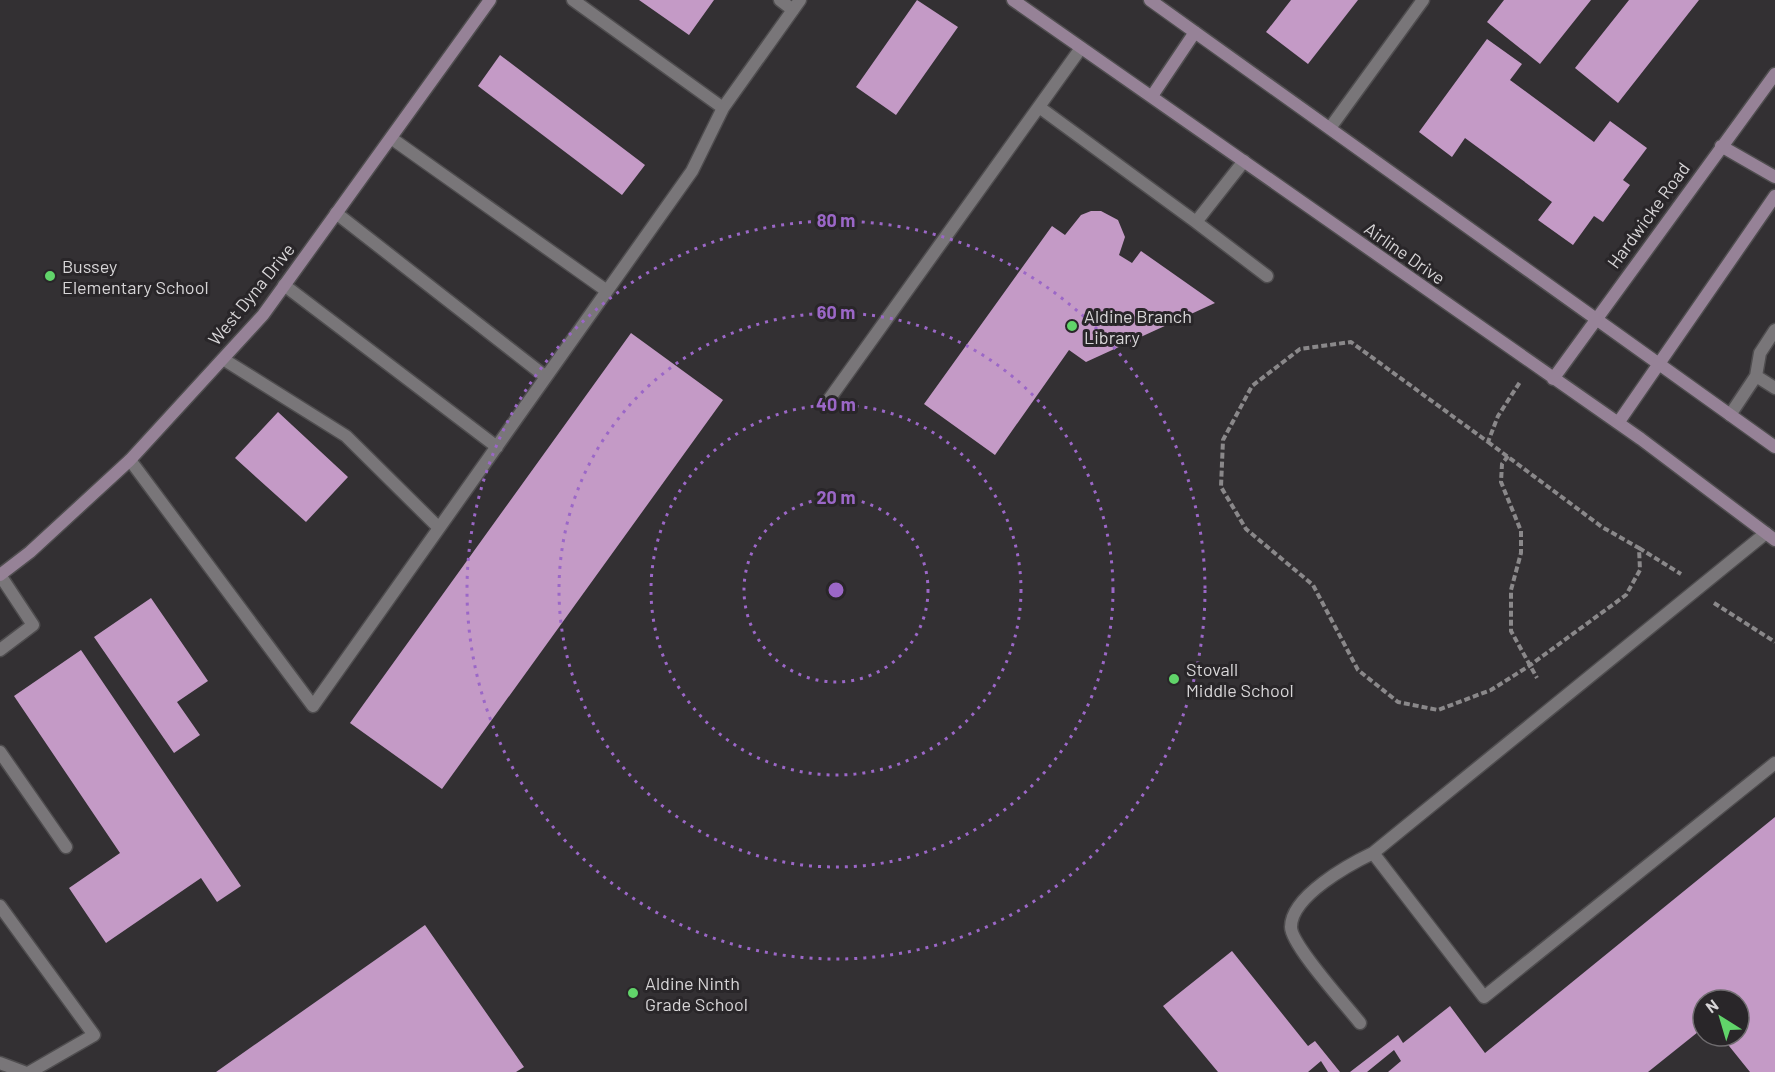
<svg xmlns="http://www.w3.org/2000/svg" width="1775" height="1072" font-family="Barlow,sans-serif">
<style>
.building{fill:#c49ac6}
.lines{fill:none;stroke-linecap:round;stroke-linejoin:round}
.lane-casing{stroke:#4f4d4f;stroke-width:15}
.secondary-casing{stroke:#4f4d4f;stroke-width:15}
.path{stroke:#8a888a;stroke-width:4;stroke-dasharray:6 3;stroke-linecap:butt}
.lane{stroke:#797679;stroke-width:12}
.secondary{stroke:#968297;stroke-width:12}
.ring{fill:none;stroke:#9b67c7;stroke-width:3;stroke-dasharray:3 6}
.poi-dot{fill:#61d46a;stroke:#292629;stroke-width:2}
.labels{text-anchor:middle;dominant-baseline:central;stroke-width:6;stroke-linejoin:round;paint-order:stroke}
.street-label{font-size:18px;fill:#d7d5d7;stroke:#292629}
.poi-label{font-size:18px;fill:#d7d5d7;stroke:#292629;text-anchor:start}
.centre{fill:#9b67c7;stroke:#292629;stroke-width:3}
.ring-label{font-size:18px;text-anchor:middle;font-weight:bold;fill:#9b67c7;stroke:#292629;stroke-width:6;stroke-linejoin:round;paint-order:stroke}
</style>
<rect width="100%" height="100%" fill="#333033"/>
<!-- building -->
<path class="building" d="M639,0H714L689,35Z
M917,0L958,27L896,115L856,87Z
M1291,0H1358L1308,64L1266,32Z
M1504,0H1591L1540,64L1487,22Z
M1629,0H1699L1618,103L1575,68Z
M1487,39L1522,64L1510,80L1594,142L1610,121L1647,148L1623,180L1630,185L1603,222L1594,216L1573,245L1538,220L1552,202L1465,138L1452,157L1419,132Z
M500,55L645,165L622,195L478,86Z
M1091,211H1101L1118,220L1125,237L1119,255L1132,263L1141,251L1215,303L1086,362L1069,350L995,455L924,404L1052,226L1065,235L1081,215Z
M631,333L723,400L442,789L350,723Z
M278,412L348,477L306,522L235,458Z
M151,598L208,681L177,702L200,735L174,753L94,637Z
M81,650L241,886L217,902L201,878L106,943L69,888L120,853L14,696Z
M1775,817V1072H1750L1721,1036H1739V1000H1703V1028L1648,1072H1388L1401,1061L1394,1050L1367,1072H1350L1398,1035L1403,1043L1450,1006L1485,1053Z
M425,925L524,1067L516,1072H216Z
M1232,951L1308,1046L1315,1041L1340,1072H1328L1321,1061L1308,1072H1218L1163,1006Z"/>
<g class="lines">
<!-- lane casing -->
<g class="lane-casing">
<path id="lane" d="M573,0L723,108L800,0
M780,0L793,10
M1039,107L1196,222L1244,161
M1330,128L1423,0
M391,138L607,291
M336,213L546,377
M1196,222L1267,276
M284,285L497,447
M223,359L346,436L439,528
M1756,376L1760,353L1775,330
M825,405L1081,48
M1730,415L1756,376L1775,388
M130,460L313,706L692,171L723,108
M0,575L33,625L0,650
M0,752L66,847
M1373,853L1484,997L1775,763
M0,906L94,1035L30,1072
M1360,1023C1346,1005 1291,945 1291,927C1291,896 1350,864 1373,853L1766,533
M0,1063L24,1072"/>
</g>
<!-- secondary casing -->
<g class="secondary-casing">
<path id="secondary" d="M1013,0L1641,439L1775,540
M1150,0L1775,447
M1152,96L1195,32
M1721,146L1775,177
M1553,379L1775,74
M1618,423L1775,196
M0,575L30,552L130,460L263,315L490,0"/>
</g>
<!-- path -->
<path class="path" d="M1488,442L1602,527L1639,548L1640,570L1626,595L1529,666L1491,690L1438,710L1398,702L1358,670L1313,585L1246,529L1221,487L1223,440L1252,386L1300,349L1351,342L1488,442L1498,416L1520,382
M1508,456L1502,464L1501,482L1521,531V553L1511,590V631L1537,678
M1639,548L1681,574
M1714,603L1775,642"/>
<!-- lane -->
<use href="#lane" class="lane"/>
<!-- secondary -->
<use href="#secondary" class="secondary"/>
</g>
<!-- distance rings -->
<g class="ring">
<circle cx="836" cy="590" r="92"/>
<circle cx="836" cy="590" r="185"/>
<circle cx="836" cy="590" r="277"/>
<circle cx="836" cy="590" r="369"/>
</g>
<!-- markers -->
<g class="poi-dot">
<circle cx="50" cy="276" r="6"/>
<circle cx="1072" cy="326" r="6"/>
<circle cx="1174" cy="679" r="6"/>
<circle cx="633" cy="993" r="6"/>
</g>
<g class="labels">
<!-- street labels -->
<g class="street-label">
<text transform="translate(1648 215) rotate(-54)">Hardwicke Road</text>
<text transform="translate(1405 253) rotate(35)">Airline Drive</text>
<text transform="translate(251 294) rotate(-51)">West Dyna Drive</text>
</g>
<!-- poi labels -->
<g class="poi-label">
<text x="62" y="266">Bussey<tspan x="62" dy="21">Elementary School</tspan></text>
<text x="1084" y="316">Aldine Branch<tspan x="1084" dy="21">Library</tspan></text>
<text x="1186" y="669">Stovall<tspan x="1186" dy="21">Middle School</tspan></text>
<text x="645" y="983">Aldine Ninth<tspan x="645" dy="21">Grade School</tspan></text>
</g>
</g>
<circle cx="836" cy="590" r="9" class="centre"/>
<g class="ring-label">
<text x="836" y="227">80 m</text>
<text x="836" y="319">60 m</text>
<text x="836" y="411">40 m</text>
<text x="836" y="504">20 m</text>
</g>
<!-- north arrow -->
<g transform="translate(1721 1018) rotate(323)"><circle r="28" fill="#292629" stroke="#6f6c6f" stroke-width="1.5"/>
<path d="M0-4.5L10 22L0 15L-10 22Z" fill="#61d46a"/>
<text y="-9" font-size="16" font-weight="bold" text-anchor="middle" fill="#d7d5d7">N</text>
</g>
</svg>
